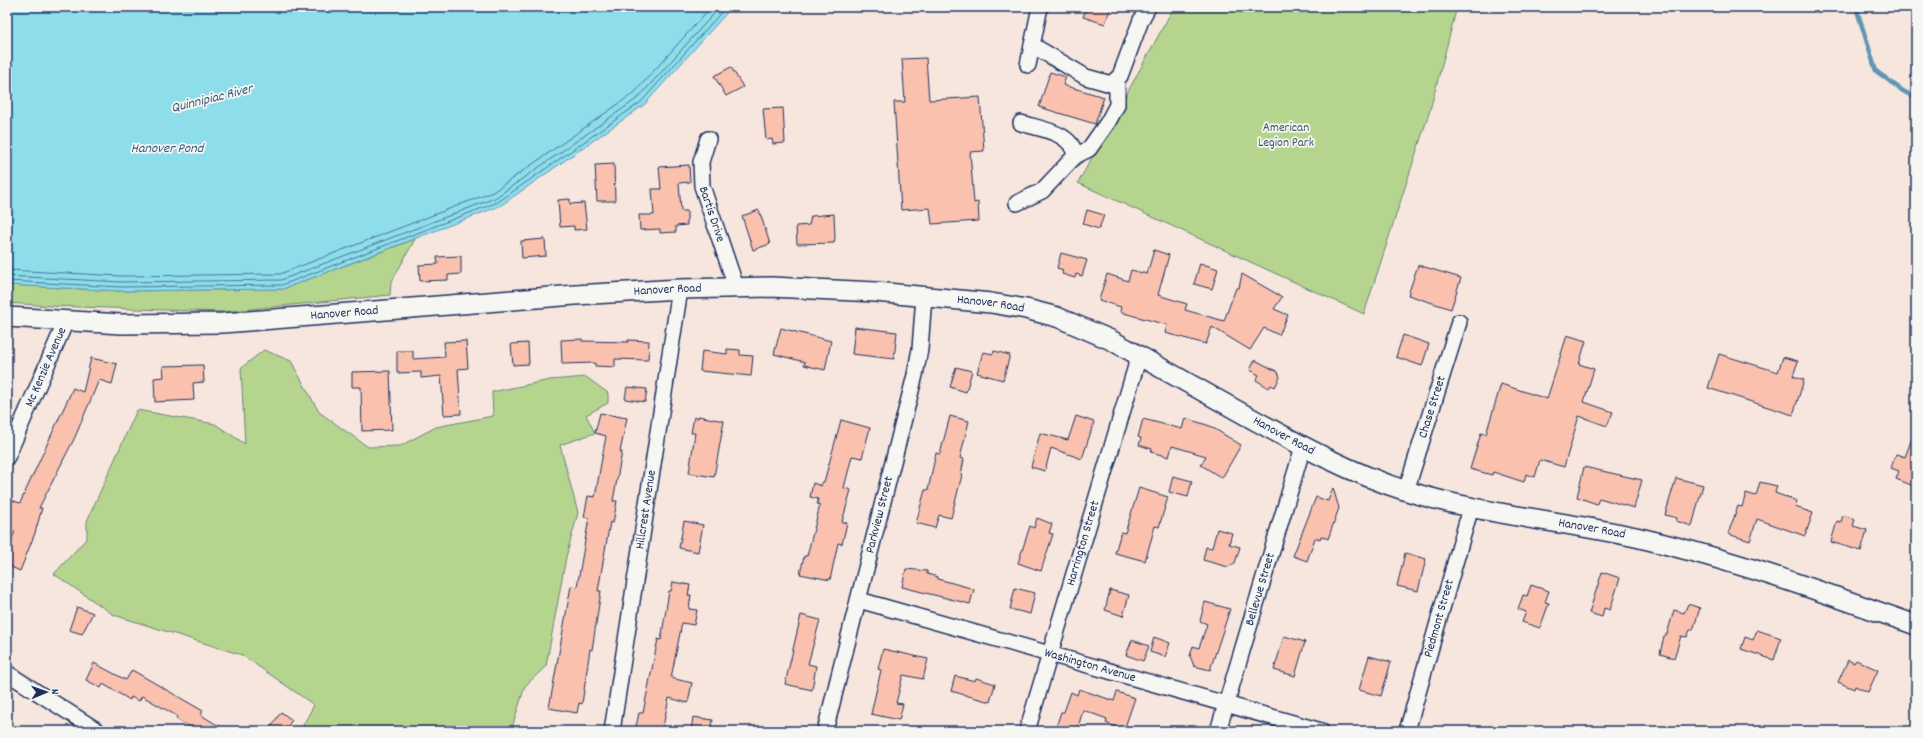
<svg xmlns="http://www.w3.org/2000/svg" width="1923" height="738" font-family="Dekko,sans-serif">
<style>
.green{fill:#b5d58f;stroke:#688276}
.water{fill:#8dddeb;stroke:#5f97b3}
.lines{fill:none;stroke-linecap:round;stroke-linejoin:round}
.shore{stroke:#497596;stroke-width:1}
.stream{stroke:#5f97b3;stroke-width:4.5}
.building{fill:#fac2ae;stroke:#1b2f5e}
.minor-casing{stroke:#1b2f5e;stroke-width:18}
.major-casing{stroke:#1b2f5e;stroke-width:22}
.minor{stroke:#f6f6f2;stroke-width:15}
.major{stroke:#f6f6f2;stroke-width:19}
.labels{text-anchor:middle;dominant-baseline:central;stroke-width:3.5;stroke-linejoin:round;paint-order:stroke}
.park-label{font-size:13px;fill:#42586a;stroke:#f6f6f2}
.street-label{font-size:13px;fill:#1b2f5e;stroke:#f6f6f2}
.water-label{font-size:14px;font-style:italic;fill:#385a81;stroke:#f6f6f2}
</style>
<rect width="100%" height="100%" fill="#f7e6de"/>
<filter id="ink" filterUnits="userSpaceOnUse"><feTurbulence type="fractalNoise" baseFrequency=".025" numOctaves="2"/><feDisplacementMap in="SourceGraphic" scale="8" xChannelSelector="R" yChannelSelector="G"/><feConvolveMatrix kernelMatrix="1 2 1 2 8 2 1 2 1" color-interpolation-filters="sRGB"/></filter>
<g filter="url(#ink)">
<!-- green -->
<path class="green" d="M1174,7H1457L1430,110L1364,314L1078,183Z
M415,239L391,283L390,295L222,312L51,306L7,303V285L121,291L283,289Z
M264,350L291,361L319,412L368,447L400,446L436,427L493,416L492,392L550,380L586,377L608,393V403L586,415L595,433L560,445L578,513L566,557L546,666L525,686L511,731H300L314,705L242,655L114,615L54,574L87,538V521L137,410L215,424L245,444L241,368Z"/>
<!-- water -->
<path class="water" d="M7,7H732L644,105L500,206L283,289L121,291L7,285Z"/>
<g class="lines">
<!-- shore -->
<path class="shore" d="M7,270L122,276L280,274L493,192L634,93L711,7
M7,276L121,282L281,280L495,198L638,98L720,7
M7,281L121,287L282,285L498,202L641,102L726,7"/>
<!-- stream -->
<path class="stream" d="M1856,7L1876,71L1903,91L1916,98"/>
</g>
<!-- building -->
<path class="building" d="M1087,7H1111L1105,24L1083,17Z
M926,58L929,100L980,97L984,151L970,152L974,203L978,202L979,221L932,224L930,208L901,210L894,102H905L902,59Z
M731,67L743,87L726,96L714,76Z
M1050,72L1066,77L1063,85L1104,97L1095,124L1039,107Z
M783,108L785,143L773,144L772,139L766,140L763,109Z
M614,164L615,201H597L595,165Z
M689,165L690,182L679,183L681,211H687V225L676,226V232L660,233V229L640,230L639,215H654L652,189H661L659,167Z
M570,199V204L584,203L587,229L574,230V226L560,227L558,200Z
M759,210L770,244L753,250L742,216Z
M1087,210L1104,215L1099,229L1083,224Z
M834,214L835,238L834,243L797,244L796,226L809,225L811,216Z
M545,239L546,256L522,258L521,241Z
M1154,250L1169,255L1158,295L1187,304L1185,310L1224,321L1236,288H1239L1242,274L1282,297L1274,309L1288,315L1279,335L1264,328L1250,350L1212,327L1206,344L1165,333L1167,325L1120,312L1121,307L1099,300L1107,274L1128,281L1131,270L1147,274Z
M1061,253L1087,260L1082,276L1076,274L1075,278L1062,274L1063,270L1057,268Z
M461,256V274L448,275V280L420,281L419,265L438,264L437,257Z
M1200,263L1218,269L1212,289L1194,284Z
M1418,265L1461,278L1451,309L1408,295Z
M855,327L897,332L894,359L852,354Z
M781,328L831,341L825,370L804,365L805,362L774,354Z
M1403,335L1429,344L1422,366L1396,357Z
M1567,335L1586,341L1579,364L1594,369L1584,402L1613,412L1607,426L1579,416L1564,467L1540,460L1535,477L1526,474L1524,482L1493,472L1492,475L1470,469L1481,433L1486,434L1501,384L1547,399Z
M582,339V341L628,342V340L649,341L648,360L615,359V367L595,366V363L562,364L561,340Z
M466,341L468,368L458,369L461,414L444,415L441,376L421,378V372L397,373V351H413V359L445,357L444,342Z
M528,343L529,364L513,365L511,344Z
M727,349L740,350V355L753,356L751,376L700,371L702,351L727,354Z
M994,351L1010,355L1003,380L977,373L983,352L993,354Z
M1719,354L1778,372L1783,357L1798,361L1793,376L1804,380L1793,415L1708,388Z
M91,358L117,364L112,384L99,380L75,437L39,508H42L35,533L20,571L7,565V551L15,531L7,529V515L11,500L20,503L73,388L83,392Z
M1255,360L1278,372L1280,377L1275,387L1271,385L1269,388L1256,380L1259,375L1250,370Z
M203,365L204,382L193,383L194,400L155,402L154,378L164,377L163,366Z
M956,367L972,371L966,392L950,387Z
M390,371L392,430L362,431L361,387H352V372Z
M627,387L647,389L645,402L625,399Z
M600,413L627,418L620,452H622L613,501H617L613,523L610,522L598,591H601L592,650L590,649L582,704L579,703L577,713L549,708L571,586L577,587L589,518L584,517L588,496L595,497L606,436L595,433Z
M698,416L724,421L714,477L689,473L695,433H691L694,417L698,418Z
M950,416L969,421L960,458L964,459L961,475H962L951,518L939,515L935,528L916,523L925,490H928L936,453L940,454Z
M1076,416L1094,422L1082,459L1051,448L1045,471L1031,467L1040,433L1068,440Z
M1185,418L1210,426L1241,445L1222,478L1201,465L1206,456L1172,446L1169,457L1151,452L1152,449L1139,445L1141,438L1138,437L1143,419L1182,429Z
M841,420L870,428L862,458L852,456L844,488L851,490L842,522L847,523L842,544L838,543L830,580L800,574L804,556H807L820,505L817,504L818,499L810,497L813,483L821,486L822,482H824Z
M1915,430L1916,431V487L1896,479L1899,471L1891,468L1896,454L1905,457Z
M1584,467L1642,480L1634,508L1599,498L1597,504L1577,497Z
M1173,476L1192,481L1188,497L1169,492Z
M1676,478L1703,485L1692,526L1676,521L1677,518L1665,515Z
M1760,482L1777,486L1775,493L1797,501L1795,507L1813,513L1805,536L1757,519L1750,541L1728,534L1738,506L1742,507L1746,493L1756,496Z
M1139,488L1168,497L1159,527L1155,526L1145,561L1115,553L1121,532L1125,533Z
M1333,488L1339,508L1328,539L1321,536L1320,539L1315,538L1307,561L1293,556L1316,497L1328,501Z
M1843,515L1855,519L1853,526L1867,530L1861,551L1831,542L1837,521L1841,522Z
M1037,518L1052,524L1049,533L1053,534L1041,571L1018,563L1030,526L1034,528Z
M684,521L703,525L698,552L679,548Z
M1217,529L1232,533L1229,544L1240,547L1235,563L1228,567L1203,560L1206,547L1212,548Z
M1405,553L1426,559L1418,591L1397,586Z
M906,569L927,571V574L938,577V579L974,589L970,604L902,587Z
M1602,572L1620,578L1610,610L1604,608L1602,617L1589,613Z
M673,582L690,585L688,595H691L689,609L697,610L694,625L682,623L671,678L692,683L688,703L669,698L662,731H635L639,713H643L658,639L661,640L669,591H671Z
M1531,585L1549,591L1545,602L1549,603L1540,628L1522,622L1526,612L1518,609L1523,595L1527,596Z
M1015,588L1035,593L1030,614L1010,609Z
M1110,590L1129,595L1123,616L1105,610Z
M1205,602L1230,609L1210,670L1194,666L1190,656L1193,646L1199,648L1207,624L1200,621Z
M1688,604L1700,608L1693,630H1690L1687,637L1681,636L1674,658L1660,654L1664,636L1667,634L1674,610L1684,613Z
M77,607L93,613L82,634L69,630Z
M801,615L820,620L808,664L816,666L812,690L785,684Z
M1757,630L1781,638L1774,660L1741,649L1745,637L1753,640Z
M1284,636L1305,642L1295,676L1274,670Z
M1154,637L1170,643L1165,657L1150,652Z
M1132,640L1149,646L1143,661L1126,655Z
M883,649L928,659L923,679L903,675L896,703L903,704L899,720L871,714L881,670L878,669Z
M1369,656L1391,662L1381,696L1359,690Z
M1848,660L1854,663L1856,660L1878,670L1868,692L1855,686L1854,689L1838,682Z
M94,663L126,680L132,670L203,711L201,715L227,731H197L176,719L177,716L142,696L139,701L131,697L130,700L103,684L101,688L86,680Z
M955,676L975,681L976,678L995,684L990,702L951,691Z
M1079,689L1114,701L1117,692L1135,698L1124,730L1106,723L1107,719L1083,710L1077,731L1056,727L1061,712H1064L1071,692L1077,695Z
M281,712L292,720L284,731H268Z
M693,717L713,720L711,731H691Z"/>
<g class="lines">
<!-- minor casing -->
<g class="minor-casing">
<g id="minor">
<path d="M1032,45L1086,77L1111,84L1120,76L1141,20L1148,7"/>
<path d="M1028,65L1040,7"/>
<path id="s1" d="M708,139L701,162L702,186L736,287"/>
<path d="M1075,156L1089,149L1108,122L1117,105V79"/>
<path d="M1017,203L1042,191L1075,156C1073,132 1039,129 1021,123"/>
<path id="s2" d="M7,457L66,321"/>
<path id="s3" d="M1406,491L1459,322"/>
<path id="s4" d="M859,600L1321,731"/>
<path d="M7,673L98,731"/>
<path id="s5" d="M612,731L680,289"/>
<path id="s6" d="M825,731L915,375L920,349L924,296"/>
<path id="s7" d="M1027,731L1139,356"/>
<path id="s8" d="M1218,731L1303,447"/>
<path id="s9" d="M1407,731L1471,507"/>
</g>
</g>
<!-- major casing -->
<g class="major-casing">
<g id="major">
<path id="s10" d="M7,317L121,324L223,323L575,295L680,289L771,287L876,292L991,303L1026,309L1057,317L1111,340C1156,365 1201,390 1247,416C1298,444 1350,473 1407,491C1483,515 1566,521 1644,539C1737,561 1826,593 1916,625"/>
</g>
</g>
<!-- minor -->
<use href="#minor" class="minor"/>
<!-- major -->
<use href="#major" class="major"/>
</g>
</g>
<g class="labels">
<!-- park labels -->
<g class="park-label">
<text x="1286" y="128">American<tspan x="1286" dy="15">Legion Park</tspan></text>
</g>
<!-- street labels -->
<g class="street-label">
<text stroke="none"><textPath href="#s1" startOffset="78">Bartis Drive</textPath></text>
<text stroke="none"><textPath href="#s10" startOffset="662">Hanover Road</textPath></text>
<text stroke="none"><textPath href="#s10" startOffset="986">Hanover Road</textPath></text>
<text stroke="none"><textPath href="#s10" startOffset="338">Hanover Road</textPath></text>
<text stroke="none"><textPath href="#s2" startOffset="98">Mc Kenzie Avenue</textPath></text>
<text stroke="none"><textPath href="#s3" startOffset="88">Chase Street</textPath></text>
<text stroke="none"><textPath href="#s10" startOffset="1310">Hanover Road</textPath></text>
<text stroke="none"><textPath href="#s5" startOffset="224">Hillcrest Avenue</textPath></text>
<text stroke="none"><textPath href="#s6" startOffset="223">Parkview Street</textPath></text>
<text stroke="none"><textPath href="#s10" startOffset="1634">Hanover Road</textPath></text>
<text stroke="none"><textPath href="#s7" startOffset="196">Harrington Street</textPath></text>
<text stroke="none"><textPath href="#s8" startOffset="148">Bellevue Street</textPath></text>
<text stroke="none"><textPath href="#s9" startOffset="117">Piedmont Street</textPath></text>
<text stroke="none"><textPath href="#s4" startOffset="240">Washington Avenue</textPath></text>
</g>
<!-- water labels -->
<g class="water-label">
<text transform="translate(212 99) rotate(-14)">Quinnipiac River</text>
<text x="167" y="149">Hanover Pond</text>
</g>
</g>
<!-- margin -->
<rect width="1923" height="738" fill="none" stroke="#f6f6f2" stroke-width="24"/>
<rect x="12" y="12" width="1899" height="714" fill="none" stroke="#1b2f5e" stroke-width="1.5" filter="url(#ink)"/>
<!-- north arrow -->
<g transform="translate(46 692) rotate(88)" stroke="#f6f6f2" stroke-width="3" paint-order="stroke">
<path d="M0-3L7 15L0 10L-7 15Z" fill="#1b2f5e"/>
<text y="-6" font-size="11" font-weight="bold" text-anchor="middle" fill="#1b2f5e">N</text>
</g>
</svg>
